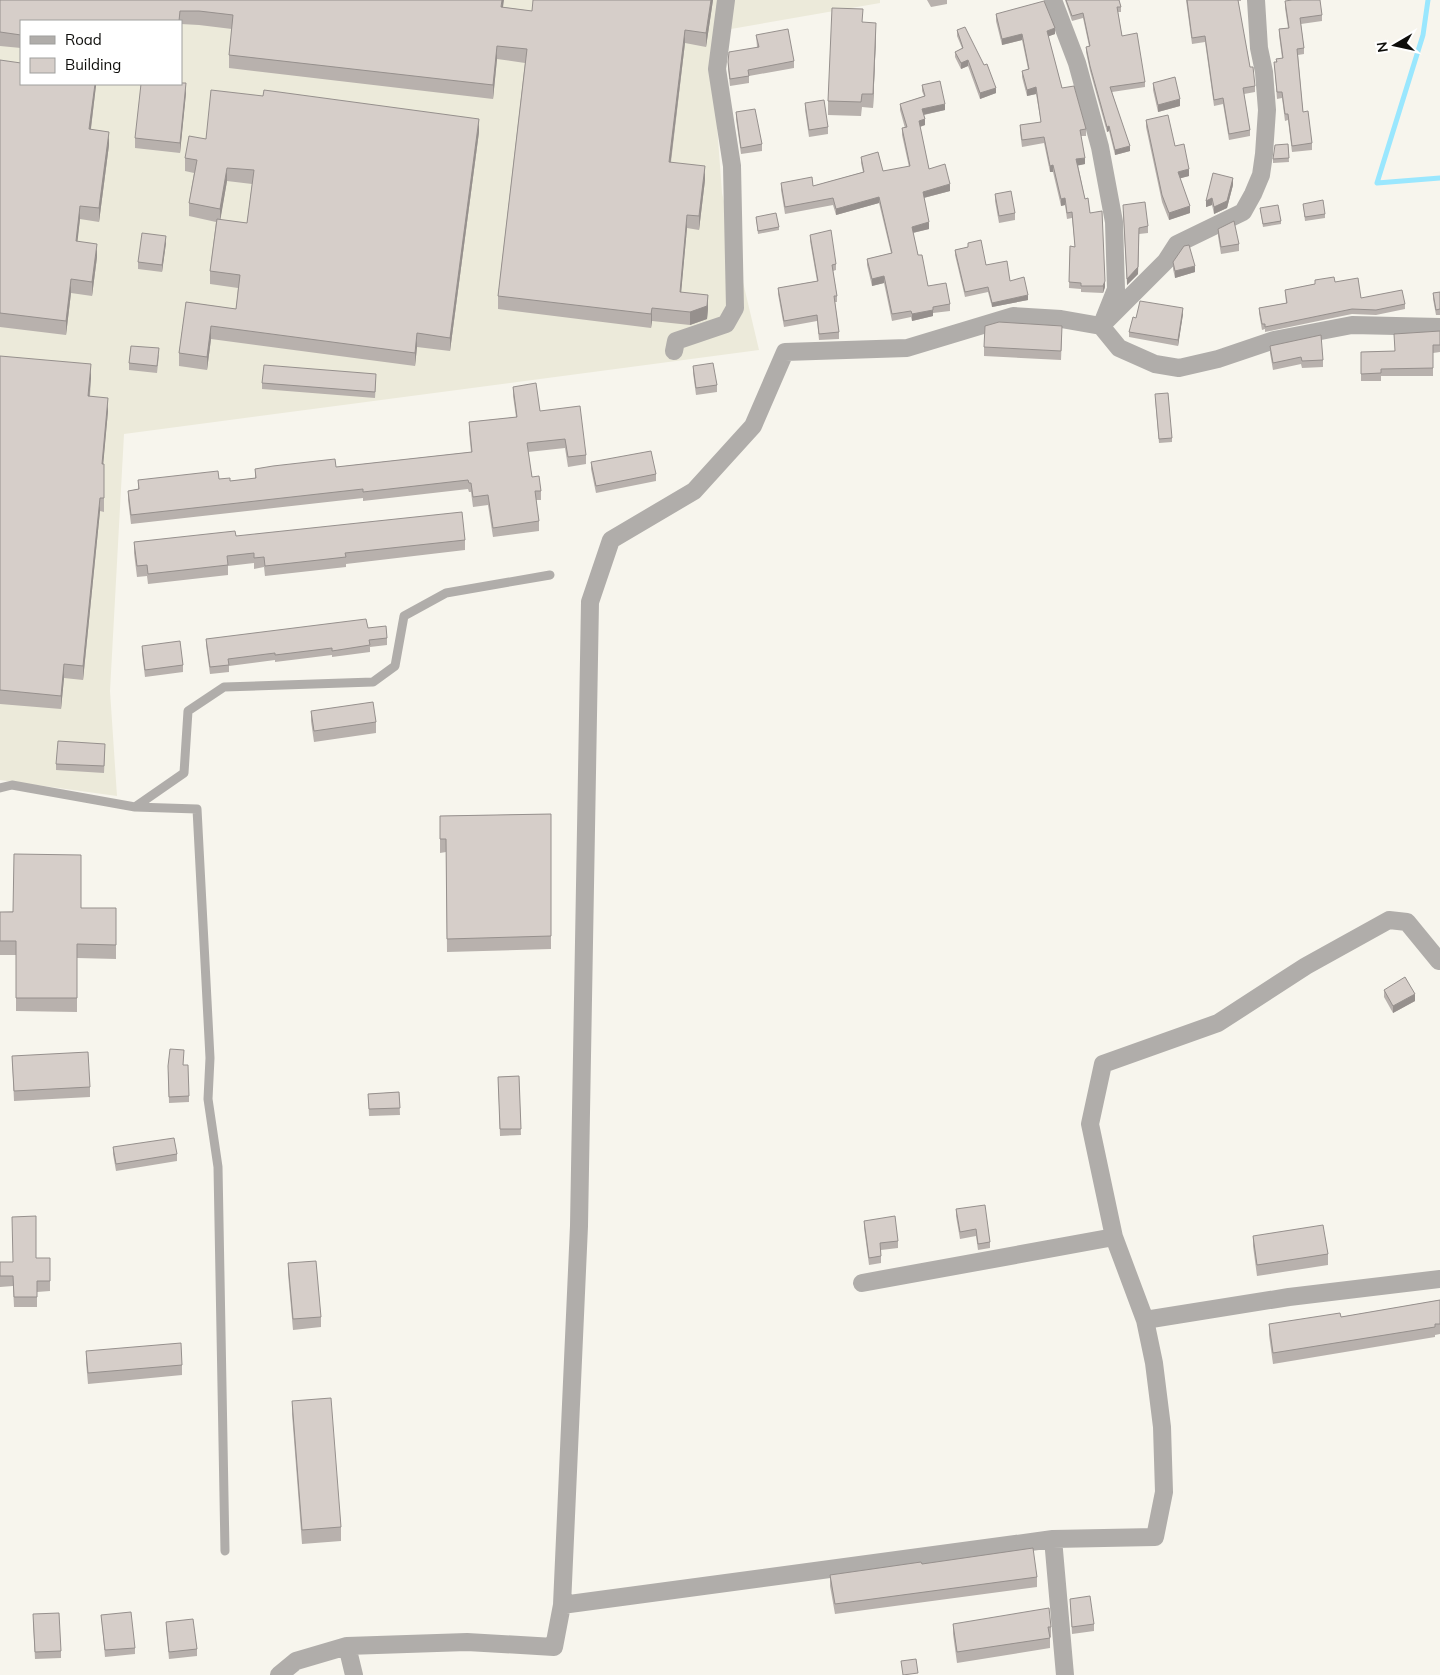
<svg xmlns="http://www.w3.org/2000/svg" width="1440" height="1675" font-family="Mulish,sans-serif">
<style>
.built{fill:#eceada;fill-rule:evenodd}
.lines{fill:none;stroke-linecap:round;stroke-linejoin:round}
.stream{stroke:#9ae7fe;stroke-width:5}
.service{stroke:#b0adaa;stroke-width:9}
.minor{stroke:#b0adaa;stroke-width:18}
.wall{fill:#b8b1ad;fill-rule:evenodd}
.shaded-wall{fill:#96908d}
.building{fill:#d6cec9;stroke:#96908d}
</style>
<rect width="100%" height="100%" fill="#f7f5ed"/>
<!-- built -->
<path class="built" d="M0,0H880V3L731,29L712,57L722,193L759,350L124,434L110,691L117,796L0,780ZM21,21H181V84H21Z"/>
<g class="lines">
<!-- stream -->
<path class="stream" d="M1428,0L1423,35L1377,183L1440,178"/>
<!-- service -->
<path class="service" d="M0,788L12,785L135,807L184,773L188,711L224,687L373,682L395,666L404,616L446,593L550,575
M135,807L197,809L210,1058L208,1099L218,1167L225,1551"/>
<!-- minor -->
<path class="minor" d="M1053,0L1077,63L1100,147L1114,222L1116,289L1104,319
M1101,326L1166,261L1177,244L1243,212L1253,194L1261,175L1264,154L1267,110L1264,72L1259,48L1256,0
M674,351L676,341L726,324L735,308L732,166L717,69L726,0
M1114,1237L1090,1124L1103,1064L1218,1023L1306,966L1389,920L1407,922L1439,961
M862,1283L1114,1237L1145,1320L1154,1363L1162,1427L1164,1492L1155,1537L1053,1539L1065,1675
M1145,1320L1289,1297L1440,1279
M562,1605L579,1226L590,602L611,540L694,491L753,426L785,352L907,348L1013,316L1061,319L1101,326L1119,348L1155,364L1179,368L1218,359L1274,340L1352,325L1440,327
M347,1646L354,1675
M279,1675L296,1661L347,1646L467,1642L554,1647L562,1605L1053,1539"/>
</g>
<!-- wall -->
<path class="wall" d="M0,0L503,7L532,11L713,0L706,47L685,43L671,162L705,180L699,230L687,228L681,292L708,309L707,319L690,325L652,321L651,328L498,309V296L525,63L497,59L493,99L229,68V55L232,29L199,25L181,24V21H21V48L0,46Z
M927,0H947V4L931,7Z
M1065,0H1119L1121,7V12H1118L1122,36L1145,82V87L1112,92L1130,151L1115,155L1109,131L1107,132L1090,71L1086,52V47L1089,46L1083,18L1072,21Z
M1186,0H1241V1H1238L1250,67L1255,86V92L1244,94L1250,130V136L1229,140L1223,104L1214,106L1205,42L1192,44Z
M1285,1L1322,15V21L1301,24L1304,48V54L1298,55L1303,112L1312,143V150L1292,152L1288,120L1285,121L1282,98L1277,99L1274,62H1276V59L1282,58L1279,35V29L1288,28L1285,8Z
M996,14L1055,34L1048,36L1062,88L1086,129V136H1081L1085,164L1078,165L1085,199L1090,213L1105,287L1103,293L1081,292V289L1069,288L1070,246L1075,247L1072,218L1067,219L1065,205L1061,206L1053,172H1050L1044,143L1022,147L1020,132V125L1041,122L1036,94L1027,96L1022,77V71L1028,69L1022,40L1002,45L996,21Z
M863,23L876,37L873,108L862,107L861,116L828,115V101Z
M957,30L996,93L980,99L968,66L961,69L955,57V52L962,48L957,36Z
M756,35L794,61V68L749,76V83L730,86L728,69V62L757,47Z
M0,60L96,84L91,129L109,145L99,222L80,219L77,241L97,257L92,296L71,293L66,335L0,327Z
M1153,83L1180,106L1158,112L1153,90Z
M922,85L945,110L924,115L925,125L920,127L929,169L950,191L924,198L929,229L913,233L918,255L928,286L950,304V311L933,313V316L912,321L911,317L892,321L884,283L872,286L867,265V259L891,253L879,203L836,215L833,205L785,214L781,190V183L813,186L863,172L861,163V157L883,171L909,167L902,135V128H905L900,110V104L924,96L922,91Z
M186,93L180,153L135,148V138Z
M805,103L828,127V134L809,137L805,110Z
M736,112L762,144V151L741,154L736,119Z
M1146,120L1175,146L1189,176L1180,178L1190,213L1169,220L1162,202L1146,127Z
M479,132L450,351L417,347L415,366L211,339L207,370L179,366V353L186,302L236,309L238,288L210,284V271L216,222L189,216V203L194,173L185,171V158L206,139ZM227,181L252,184L247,223L220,220Z
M1288,144L1289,162L1273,163V159Z
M1233,185L1227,208L1214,214L1212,205L1206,207V201Z
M995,194L1015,213V220L999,223L995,201Z
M1303,204L1325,214V218L1305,221Z
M1260,208L1281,221V224L1263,227Z
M1123,211L1148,226V233L1139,234L1138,274L1127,285Z
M756,217L779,227V230L758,234Z
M1218,229L1239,244V251L1221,254L1218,236Z
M810,235L836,264V270L833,271L837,296V302H835L839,332V339L819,340L817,321L784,327L778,294V288L817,281L810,241Z
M166,243L162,272L138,269V262Z
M968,243L986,265L1010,281L1028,300L992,307L988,292L965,297L955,255V250L968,247Z
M1173,262L1195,272L1175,278L1173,269Z
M1315,280L1335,282L1361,298L1405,304V309L1376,315L1352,314L1265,332V329L1262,330L1259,313V308L1286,303L1285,290L1315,284Z
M1440,292V315H1436L1433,299V293Z
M1183,314L1178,346L1129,337V332L1136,318Z
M1440,331V352L1433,353V376H1381V381H1361V352L1394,351Z
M1062,335L1061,360L984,356V347Z
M1270,346L1323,360V367L1302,368L1301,364L1273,370L1270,353Z
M159,355L157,373L129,370V363Z
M0,356L91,378L90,396L108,411L103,464H104V512L100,511L83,680L64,678L61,709L0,704Z
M693,366L717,385V392L696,395L693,373Z
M376,381L375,398L262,389V383Z
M513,387L540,411L586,455V464L568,467L565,448L528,452L532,477L541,491V500H536L539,521V531L493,537L488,505L473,507L471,492H469L468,489L363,501V498L131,524L128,500V491L138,489V480L219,479L230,481L255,478V469L336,467L471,452L469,432V422L516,417L513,396Z
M1155,398L1172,438V442L1159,443Z
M591,462L656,474V481L596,493L591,469Z
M236,536L465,540V550L346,564V567L265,576L264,567L254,569V563L228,566V575L148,584L147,576L137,577L134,553V542Z
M368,628L387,638V645L370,647V652L332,657V655L275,662V660L229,666V672L210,674L206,645V639Z
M142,646L183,665V672L145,677L142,653Z
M311,711L376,722V733L314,742L311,721Z
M105,751L104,773L56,770V764Z
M551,814V949L447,952L446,852L440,853V816Z
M81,908H116V959L77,958V1012L16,1011V955H0V912Z
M1384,990L1415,1001L1393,1013L1384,997Z
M12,1056L90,1087V1097L14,1101Z
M184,1065L189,1096V1102L169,1103L168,1072Z
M519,1076L521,1135L500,1136L498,1077Z
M399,1092L400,1115L369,1116L368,1094Z
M113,1147L177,1154V1161L116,1171L113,1154Z
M956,1209L990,1242V1248L978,1250L976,1236L960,1239L956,1216Z
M864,1221L898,1241V1248L881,1250V1263L869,1265L864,1228Z
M1253,1236L1328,1254V1265L1257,1276L1253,1246Z
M36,1258H50V1291L37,1292V1307H14L13,1286L0,1287V1262H13Z
M288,1263L321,1317V1327L293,1330L288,1274Z
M1440,1300V1334L1435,1335V1337L1273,1364L1269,1335V1324L1341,1317Z
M86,1351L182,1365V1375L88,1384L86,1362Z
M292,1401L341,1527V1541L302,1544L292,1414Z
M922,1564L1037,1577V1587L835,1614L830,1586V1575Z
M1070,1599L1094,1624V1631L1072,1634Z
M101,1615L135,1648V1654L105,1657Z
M33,1621L61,1651V1658L35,1659Z
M166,1622L197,1649V1656L169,1659L166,1629Z
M953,1624L1051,1627V1637H1050V1648L957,1663L953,1634Z"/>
<!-- shaded-wall -->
<path class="shaded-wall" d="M502,0H504L501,21V7Z
M711,0H713L706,47V33Z
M876,23V37L873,108V94Z
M1055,28V34L1047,37V31Z
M685,30V43L669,175V162Z
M1022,34V40L1002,45V39Z
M497,46V59L493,99V85Z
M968,60V66L961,69V63Z
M186,83V93L180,153V143Z
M95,84H96V86L89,143V129Z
M1036,87V94L1027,96V90Z
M996,88V93L980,99V93Z
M1180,99V106L1158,112V105Z
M945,104V110L922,115V109Z
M479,119V132L450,351V338Z
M925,119V125L919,127V121Z
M1109,126V131L1107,132V127Z
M109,132V145L99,222V208Z
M1130,146V151L1115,155V150Z
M1085,158V164L1076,166V159Z
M1053,165V172H1050V166Z
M705,166V180L699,230V216Z
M227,168V181L220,222V209Z
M1189,169V176L1178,179V172Z
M1233,178V185L1227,208L1214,214V207Z
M950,184V191L923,198V192Z
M879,197V203L836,215V209Z
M1065,198V205L1061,206V199Z
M1212,198V205L1206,207V201Z
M80,206V219L76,255V241Z
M1190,206V213L1169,220V213Z
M687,215V228L680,305V292Z
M929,222V229L912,233V227Z
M1139,228L1138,274L1127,285V279Z
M166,236V243L162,272V265Z
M97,244V257L92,296V282Z
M1195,266V272L1175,278V271Z
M884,276V283L872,286V279Z
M71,279V293L66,335V321Z
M1105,281V287L1103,293V286Z
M708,295V309L707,319L690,325V312Z
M1028,295V300L992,307V303Z
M652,308V321L651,328V314Z
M1183,308V314L1178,346V340Z
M933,310V316L912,321V314Z
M211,326V339L207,370V357Z
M417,333V347L415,366V353Z
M91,364V378L88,409V396Z
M108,398V411L102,478V464Z
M100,498V511L83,680V666Z
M64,664V678L61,709V696Z
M1415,994V1001L1393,1013V1006Z"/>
<!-- building -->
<path class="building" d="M0,0H502L501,7L532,11L533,0H711L706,33L685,30L669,162L705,166L699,216L687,215L680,292L708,295L707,306L690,312L652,308L651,314L498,296L527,49L497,46L493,85L229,55L233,15L199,11H180L179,21H21V35L0,32Z
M1066,0H1119L1121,7H1117L1122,36L1137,33L1145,82L1110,87L1130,146L1115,150L1109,126L1107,127L1090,66L1086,47L1090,46L1083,13L1072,16Z
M1187,0H1238L1250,67H1253L1255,86L1243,88L1250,130L1229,134L1223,98L1214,100L1205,36L1192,38Z
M1292,0H1320L1322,15L1300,18L1304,48L1297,49L1303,112L1308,111L1312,143L1292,146L1288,114H1285L1282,92H1277L1274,62H1277L1276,59L1283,58L1279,29L1289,28L1285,1Z
M1044,1L1055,28L1047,31L1062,88L1074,86L1086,129L1080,130L1085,158L1076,159L1085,199L1088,198L1090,213L1102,211L1105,281L1103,286H1081V283L1069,282L1070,246L1075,247L1072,212L1067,213L1065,198L1061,199L1053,165L1050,166L1044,137L1022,140L1020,125L1041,122L1036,87L1027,90L1022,71L1029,69L1022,34L1002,39L996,14Z
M832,8L863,9L862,22L876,23L873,94H862L861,102L828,101Z
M965,27L984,65L987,64L996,88L980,93L968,60L961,63L955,52L963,48L957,30Z
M788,29L794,61L748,70L749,76L730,79L728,62L729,52L759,47L756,35Z
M0,60L21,63V84H95L89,129L109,132L99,208L80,206L76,241L97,244L92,282L71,279L66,321L0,313Z
M1175,77L1180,99L1158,105L1153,83Z
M940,81L945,104L922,109L925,119L919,121L929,169L945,164L950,184L923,192L929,222L912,227L918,255H922L928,286L946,283L950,304L933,307V310L912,314L911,311L892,314L884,276L872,279L867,259L892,253L879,197L836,209L833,198L785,207L781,183L812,177L813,186L864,172L861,157L878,152L883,171L910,166L902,128L907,127L900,104L925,96L922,85Z
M181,83H186L180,143L135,138L141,84H181Z
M211,90L263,96L264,90L479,119L450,338L417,333L415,353L211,326L207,357L179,353L186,302L236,309L240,275L210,271L217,219L247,223L254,170L227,168L220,209L189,203L197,160L185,158L189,136L206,139Z
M824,100L828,127L809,130L805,103Z
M755,109L762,144L741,148L736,112Z
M1168,115L1175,146L1184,144L1189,169L1178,172L1190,206L1169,213L1162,195L1146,120Z
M1288,144L1289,158L1273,159L1275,145Z
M1213,173L1233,178L1227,201L1214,207L1212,198L1206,201Z
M1011,191L1015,213L999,216L995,194Z
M1323,200L1325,214L1305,217L1303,204Z
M1145,202L1148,226L1139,228L1138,267L1127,279L1123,205Z
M1278,205L1281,221L1263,224L1260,208Z
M776,213L779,227L758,231L756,217Z
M1234,221L1239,244L1221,247L1218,229Z
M831,230L836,264L832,265L837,296H834L839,332L819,334L817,315L784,321L778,288L818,281L810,235Z
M142,233L166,236L162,265L138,262Z
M981,240L986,265L1007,261L1010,281L1024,277L1028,295L992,303L988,287L965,292L955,250L968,247V243Z
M1189,245L1195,266L1175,271L1173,262L1184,246Z
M1334,277L1335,282L1358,278L1361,298L1402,290L1405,304L1376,310L1352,309L1265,327V324H1262L1259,308L1287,303L1285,290L1315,284V280Z
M1440,292V309L1436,310L1433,293Z
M1140,301L1183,308L1178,340L1129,332L1133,317L1136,318Z
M999,322L1062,326L1061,351L984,347L985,326Z
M1440,331V345H1433V368L1381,369V373L1361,374V352L1395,351L1394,334Z
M1321,335L1323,360L1302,361L1301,357L1273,363L1270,346Z
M131,346L159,348L157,366L129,363Z
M0,356L91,364L88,396L108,398L102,464H104V498H100L83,666L64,664L61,696L0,690Z
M713,363L717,385L696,388L693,366Z
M264,365L376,374L375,392L262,383Z
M536,383L540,411L580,406L586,455L568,457L565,439L527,443L532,477L539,476L541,491H535L539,521L493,528L488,495L473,497L471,483H469L468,480L363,492V489L131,515L128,491L139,489L138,480L218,471L219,479L230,478V481L256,478L255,469L273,466L335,459L336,467L472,452L469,422L517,417L513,387Z
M1168,393L1172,438L1159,439L1155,394Z
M651,451L656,474L596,486L591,462Z
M462,512L465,540L345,553L346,557L265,566L264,557L254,558V553L227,556L228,565L148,574L147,565L137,566L134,542L235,531L236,536Z
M366,619L368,628L386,626L387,638L369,640L370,645L332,651V648L275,655V653L228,659L229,665L210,667L206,639Z
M180,641L183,665L145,670L142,646Z
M373,702L376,722L314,731L311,711Z
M58,741L105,744L104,766L56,764Z
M551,814V936L447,939L446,839H440V816Z
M14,854L81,855V908H116V945L77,944V998H16V941H0V912H13Z
M1405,977L1415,994L1393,1006L1384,990Z
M170,1049L184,1050L183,1065H188L189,1096L169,1097L168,1066Z
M88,1052L90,1087L14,1091L12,1056Z
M519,1076L521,1129H500L498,1077Z
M399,1092L400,1108L369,1109L368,1094Z
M174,1138L177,1154L116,1164L113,1147Z
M985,1205L990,1242L978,1244L976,1229L960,1232L956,1209Z
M36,1216V1258H50V1281H37V1297H14L13,1276H0V1262H13L12,1217Z
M895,1216L898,1241L880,1243L881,1256L869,1258L864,1221Z
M1323,1225L1328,1254L1257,1265L1253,1236Z
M316,1261L321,1317L293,1319L288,1263Z
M1440,1300V1324H1435V1327L1273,1353L1269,1324L1340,1313L1341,1317Z
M181,1343L182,1365L88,1373L86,1351Z
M331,1398L341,1527L302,1530L292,1401Z
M1033,1548L1037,1577L835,1604L830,1575L921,1562L922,1564Z
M1090,1596L1094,1624L1072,1627L1070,1599Z
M1049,1608L1051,1627H1048L1050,1638L957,1652L953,1624Z
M131,1612L135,1648L105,1650L101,1615Z
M59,1613L61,1651L35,1652L33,1614Z
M193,1619L197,1649L169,1652L166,1622Z
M916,1659L918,1673L903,1675L901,1661Z"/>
<!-- legend -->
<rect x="20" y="20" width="162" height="65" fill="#ffffff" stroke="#9f9f9d"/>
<rect x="30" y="36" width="25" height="8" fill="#b0adaa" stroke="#9f9f9d"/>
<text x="65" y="45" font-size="15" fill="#0e0e0b">Road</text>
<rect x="30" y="58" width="25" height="15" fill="#d6cec9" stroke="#9f9f9d"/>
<text x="65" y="70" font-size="15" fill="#0e0e0b">Building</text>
<!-- north arrow -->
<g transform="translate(1395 45) rotate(261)" stroke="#ffffff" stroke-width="4" paint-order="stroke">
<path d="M0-4L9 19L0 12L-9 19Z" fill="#0e0e0b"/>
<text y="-8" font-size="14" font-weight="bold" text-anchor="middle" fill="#0e0e0b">N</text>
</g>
</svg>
